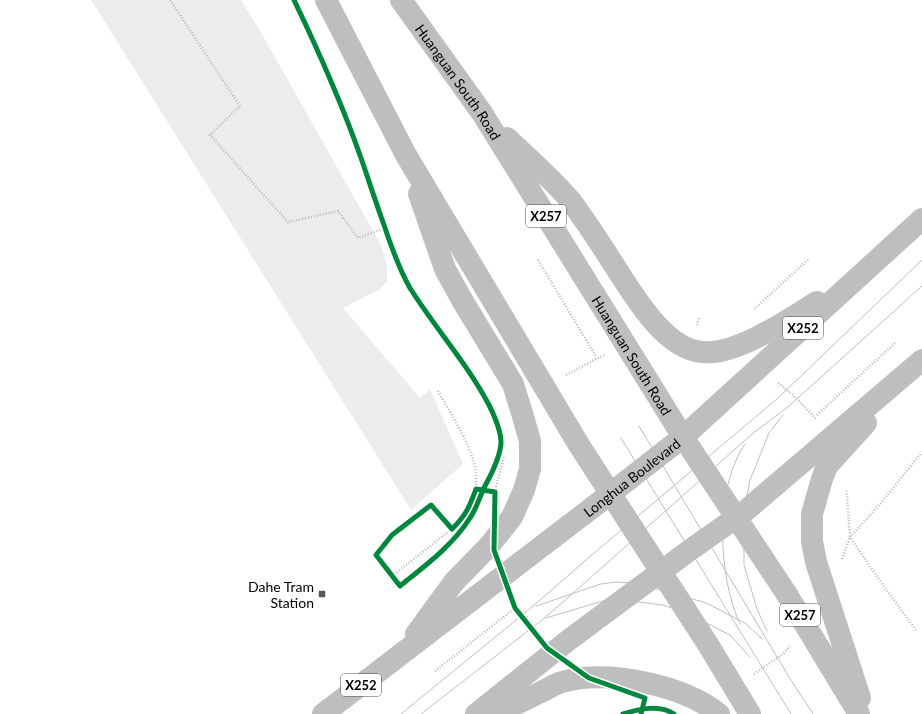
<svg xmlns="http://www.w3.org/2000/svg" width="922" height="714" font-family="Lato,sans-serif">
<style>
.green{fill:#ececec}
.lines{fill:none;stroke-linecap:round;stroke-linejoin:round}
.path{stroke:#b9b9b9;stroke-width:2.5;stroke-dasharray:1 2;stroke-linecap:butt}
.major{stroke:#bebebe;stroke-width:22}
.tram{stroke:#bebebe;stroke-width:1}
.cycleway-casing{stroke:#fff;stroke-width:8}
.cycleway{stroke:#00873e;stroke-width:5}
.poi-dot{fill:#595959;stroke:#fff;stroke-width:1.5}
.labels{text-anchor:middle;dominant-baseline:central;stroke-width:3;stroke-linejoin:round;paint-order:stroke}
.shield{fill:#fff;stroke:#4c4c4c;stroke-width:1}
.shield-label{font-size:13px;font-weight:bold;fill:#000}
.street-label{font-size:14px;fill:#000;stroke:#fff}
.poi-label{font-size:14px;fill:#000;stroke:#fff;text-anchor:end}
</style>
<rect width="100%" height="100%" fill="#fff"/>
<!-- green -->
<path class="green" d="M91,0H241L259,29L381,245L387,265V281L380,289L343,308L420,398L430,389L463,464L411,510Z"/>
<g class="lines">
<!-- path -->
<path class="path" d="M170,0L240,106L210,135L288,222L338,211L358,238L385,228
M538,260L597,358
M754,309L809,259
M697,325L699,318
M566,375L604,355
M778,383L793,395L816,419
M438,391C450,412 474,450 476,473C476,478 476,484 476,489
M817,415L896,342
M496,487L504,457
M842,559L850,537L847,496L846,489
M392,576L452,529
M916,630L885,588L850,537L881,503L922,452
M435,671L515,608
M754,674L783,654L790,646"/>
<!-- major -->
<g class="major">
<path d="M326,0L406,155L579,445L709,646L750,714"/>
<path id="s1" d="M401,0L482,113L683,437L786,593L859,714"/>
<path d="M507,138C528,158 551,178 570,200C586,221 600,243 614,265C633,294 664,349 702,352C736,356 789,319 817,302"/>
<path d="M416,634L454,582L489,546L512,517L524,490L530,469V441L522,413L513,384L462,300L445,269L419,194"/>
<path d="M860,698L816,562L812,541V514L822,479L827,466L866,423"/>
<path id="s2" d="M323,714L610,494L683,437L922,219"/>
<path d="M476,714L570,639L690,550L744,512L922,360"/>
<path d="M496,714C512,706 527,699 543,691C549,688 555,684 562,682C607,669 683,685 719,714"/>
</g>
<!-- tram -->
<path class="tram" d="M639,426L789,677L813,714
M621,438L791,714
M536,606L601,584L616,582L631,583L662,590L706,603L745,623L762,639
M546,618L606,600H623L663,605L687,613L730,635L750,657
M740,624C718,577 714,488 745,444
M767,631L757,609L744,565V512L750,480L769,433L783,415
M401,714L532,607L593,554L778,398L922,260
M421,714L542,620L571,595L752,434L789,406L922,286"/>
<!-- cycleway casing -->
<g class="cycleway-casing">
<path id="cycleway" d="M294,0C319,52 342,104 361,158C369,181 376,203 384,225C391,246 399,269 410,288C435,328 467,363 489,405C495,417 501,430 501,443C500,457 492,473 486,484C480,495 477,508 470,518C452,546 426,565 400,586L376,555L392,535L431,505L452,529C466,515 469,508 476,489L495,492L494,550L515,608L547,648L589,678L645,698L641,714
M623,714C639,709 659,704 674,714"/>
</g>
<!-- cycleway -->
<use href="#cycleway" class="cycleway"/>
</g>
<!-- markers -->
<rect class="poi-dot" x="318" y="590" width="8" height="8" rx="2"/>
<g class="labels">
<!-- shield labels -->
<g class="shield">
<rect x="526" y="205" width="40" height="22" rx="3"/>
<rect x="783" y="317" width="40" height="22" rx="3"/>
<rect x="780" y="604" width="40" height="22" rx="3"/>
<rect x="341" y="674" width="40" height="22" rx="3"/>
</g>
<g class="shield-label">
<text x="546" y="216">X257</text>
<text x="803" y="328">X252</text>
<text x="800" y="615">X257</text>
<text x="361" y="685">X252</text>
</g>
<!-- street labels -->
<g class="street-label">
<text stroke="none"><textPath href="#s1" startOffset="100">Huanguan South Road</textPath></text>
<text stroke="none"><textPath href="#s1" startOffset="424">Huanguan South Road</textPath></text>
<text stroke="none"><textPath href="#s2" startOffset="389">Longhua Boulevard</textPath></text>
</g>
<!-- poi labels -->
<g class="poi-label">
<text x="314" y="586">Dahe Tram<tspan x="314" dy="16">Station</tspan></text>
</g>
</g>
</svg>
